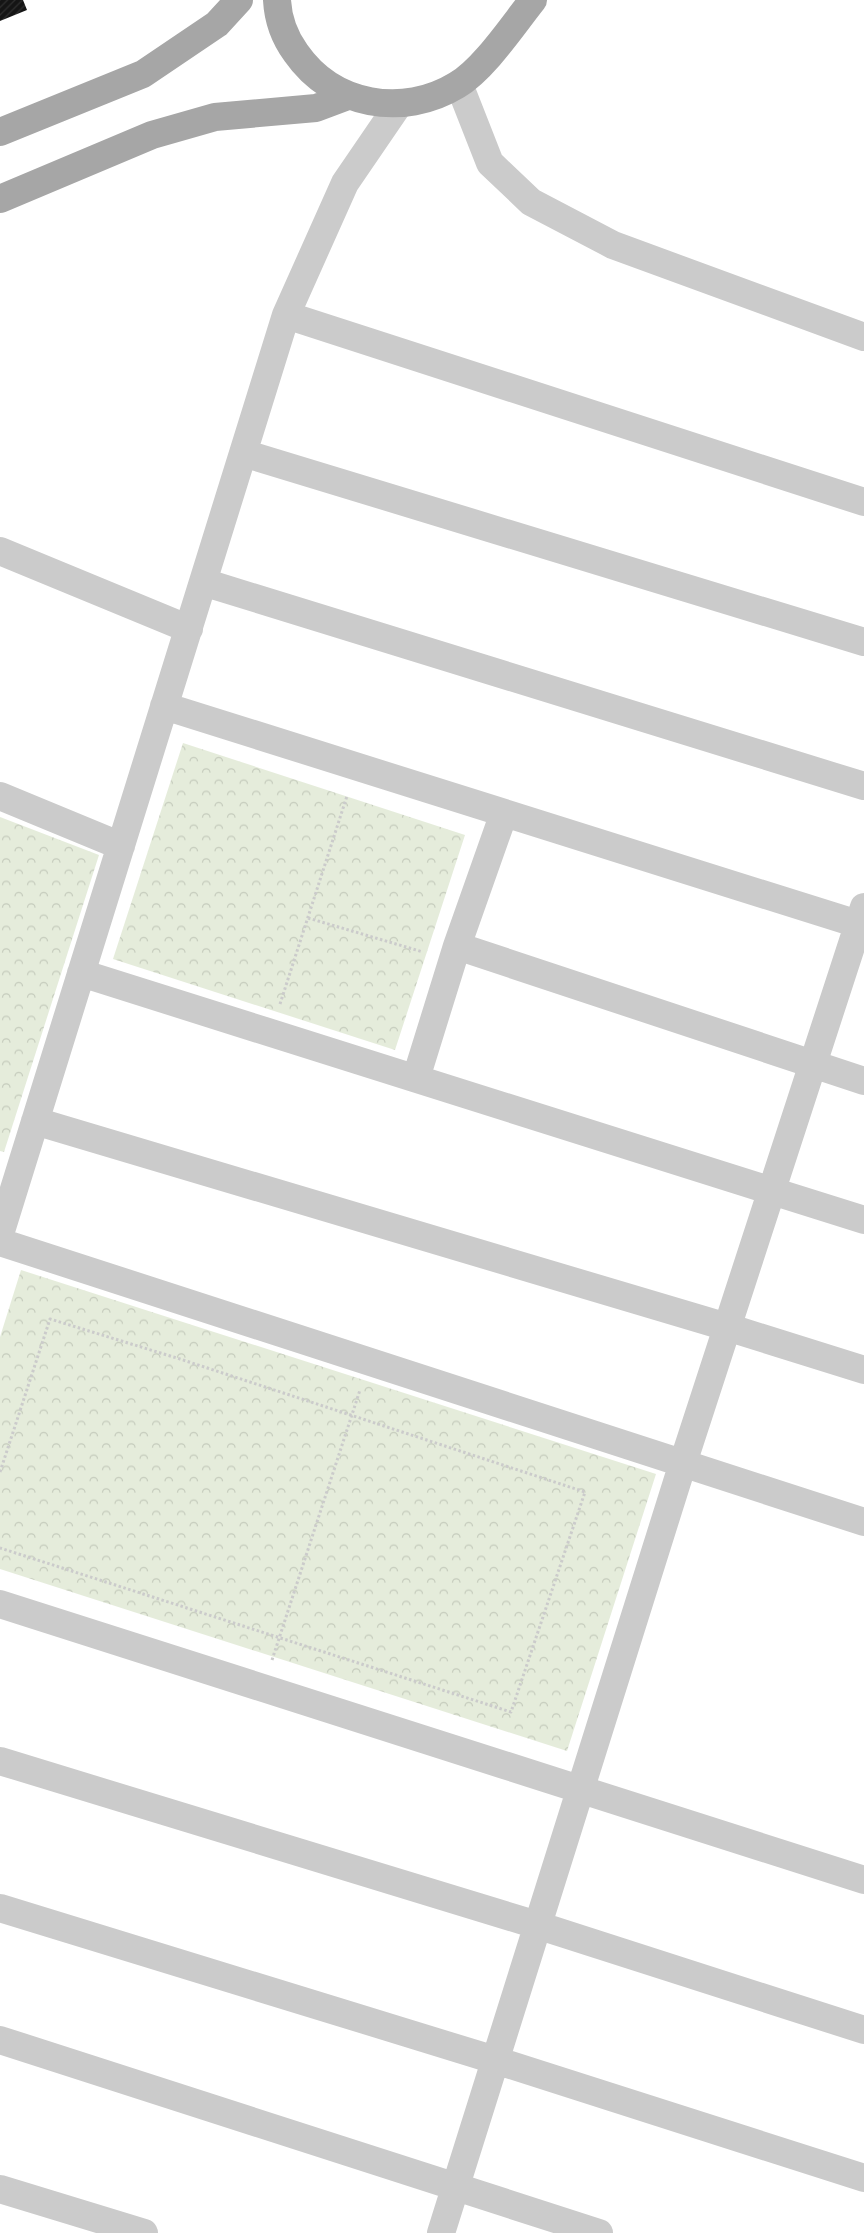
<svg xmlns="http://www.w3.org/2000/svg" width="864" height="2233" font-family="'Space Grotesk',sans-serif">
<style>
.park{fill:url(#park-crowns)}
.building{fill:url(#building-hatch)}
.lines{fill:none;stroke-linecap:round;stroke-linejoin:round}
.path{stroke:#cbcbcb;stroke-width:3;stroke-dasharray:2.5 2.5;stroke-linecap:butt}
.minor{stroke:#cbcbcb;stroke-width:28}
.major{stroke:#a6a6a6;stroke-width:28}
</style>
<defs>
<pattern id="park-crowns" width="20" height="18" patternUnits="userSpaceOnUse" patternTransform="scale(1.25)"><rect width="20" height="18" fill="#e5ecdb"/><path d="M2 6a3 3 0 1 1 6 0M12 15a3 3 0 1 1 6 0" fill="none" stroke="#c5cbbc"/></pattern>
<pattern id="building-hatch" width="6" height="6" patternUnits="userSpaceOnUse" patternTransform="scale(1.25)"><rect width="6" height="6" fill="#151515"/><path d="M-1 1l2-2M0 6l6-6M5 7l2-2" fill="none" stroke="#2f2f2f"/></pattern>
</defs>
<rect width="100%" height="100%" fill="#fff"/>
<!-- park -->
<path class="park" d="M183,743L465,835L395,1050L113,959Z
M0,817L99,855L4,1152L0,1151Z
M21,1270L656,1474L567,1751L0,1569V1337Z"/>
<!-- building -->
<path class="building" d="M0,0H23L27,10L0,21Z"/>
<g class="lines">
<!-- path -->
<path class="path" d="M308,918L423,952
M280,1004L347,796
M0,1472L50,1319L180,1359L585,1492L511,1712L0,1548
M272,1660L360,1390"/>
<!-- minor -->
<path class="minor" d="M459,84L490,163L531,202L613,245L864,337
M286,315L864,502
M243,453L864,642
M0,551L189,629
M203,582L864,786
M164,706L864,926
M0,796L121,846
M457,946L504,813
M81,973L864,1220
M416,1078L457,946L864,1081
M35,1121L727,1327L864,1370
M0,1234L286,315L345,183L399,104
M0,1242L864,1522
M0,1604L864,1880
M0,1761L537,1925L864,2030
M0,1908L495,2060L864,2178
M0,2040L599,2233
M0,2189L144,2233
M441,2233L683,1463L864,907"/>
<!-- major -->
<path class="major" d="M277,0C278,19 285,38 296,53C333,106 403,118 457,85C484,69 513,25 533,0
M0,132L143,74L217,24L239,0
M0,199L152,135L215,117L316,108L348,96"/>
</g>
</svg>
